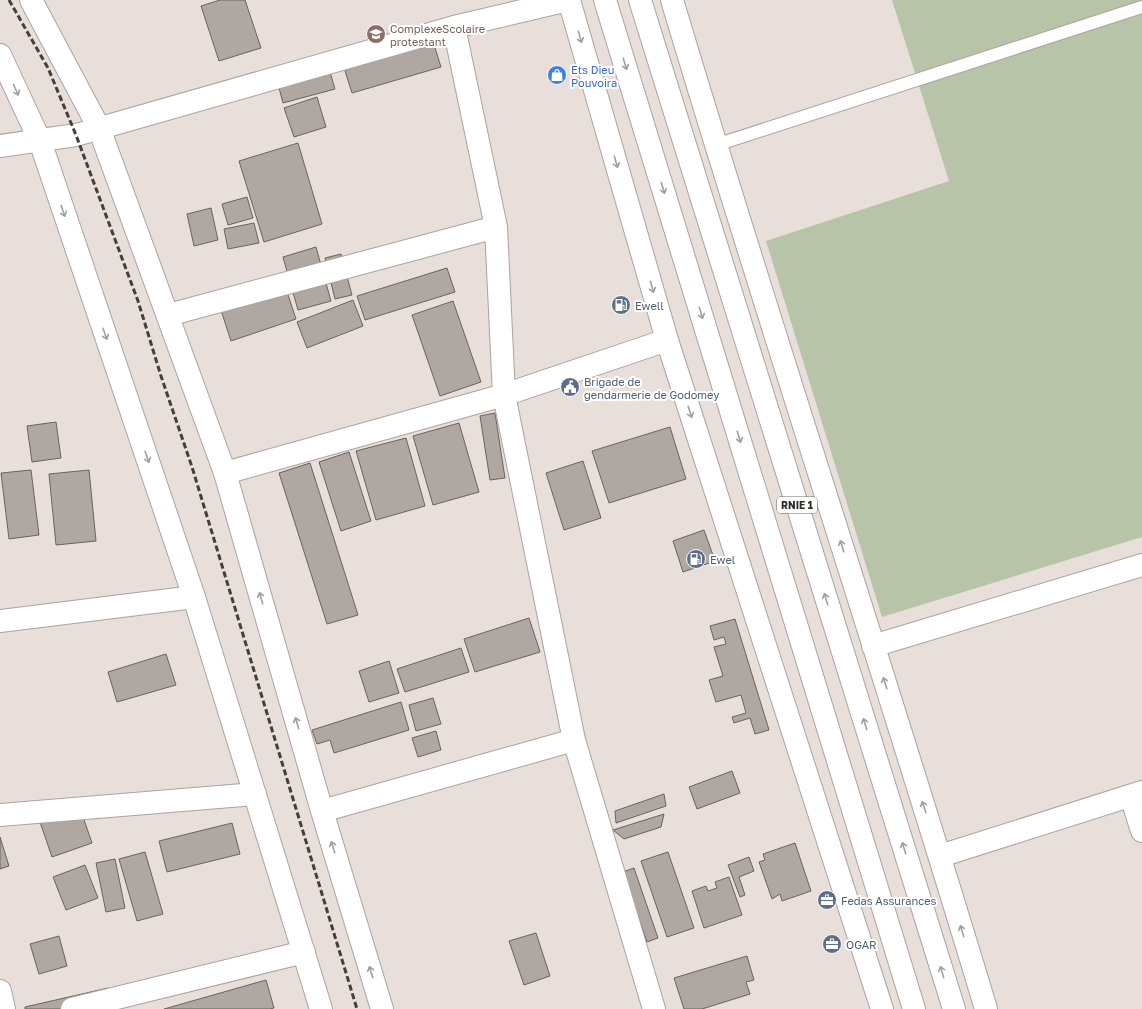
<svg xmlns="http://www.w3.org/2000/svg" width="1142" height="1009" font-family="'Golos Text',sans-serif">
<style>
.green{fill:#b8c4a8}
.building{fill:#afa8a2;stroke:#69625d}
.lines{fill:none;stroke-linecap:round;stroke-linejoin:round}
.lane-casing{stroke:#aba39f;stroke-width:14}
.street-casing{stroke:#aba39f;stroke-width:24}
.secondary-casing{stroke:#aba39f;stroke-width:24}
.highway-casing{stroke:#aba39f;stroke-width:24}
.lane{stroke:#fff;stroke-width:12}
.street{stroke:#fff;stroke-width:22}
.secondary{stroke:#fff;stroke-width:22}
.highway{stroke:#fff;stroke-width:22}
.rail{stroke:#433f3d;stroke-width:3;stroke-dasharray:6 3;stroke-linecap:butt}
.oneway{stroke:#a1a09f}
.labels{text-anchor:middle;dominant-baseline:central;stroke-width:4;stroke-linejoin:round;paint-order:stroke}
.shield{fill:#fff;stroke:#6d6b69;stroke-width:1}
.shield-label{font-size:10px;font-weight:bold;fill:#2e2b29}
.education-label{font-size:11px;fill:#785e54;stroke:#fff;text-anchor:start}
.shop-label{font-size:11px;fill:#366cbe;stroke:#fff;text-anchor:start}
.service-label{font-size:11px;fill:#4e5e75;stroke:#fff;text-anchor:start}
</style>
<rect width="100%" height="100%" fill="#e8dfdb"/>
<!-- green -->
<path class="green" d="M892,0H1142V537L882,617L766,241L949,181Z"/>
<!-- building -->
<path class="building" d="M220,0H245L261,48L219,61L201,6Z
M430,32L441,67L352,93L341,58Z
M325,55L335,89L283,103L274,69Z
M317,97L326,127L294,137L284,108Z
M298,143L322,224L264,242L239,161Z
M247,197L253,218L228,225L222,204Z
M211,208L218,240L194,246L187,214Z
M254,223L259,243L228,249L224,229Z
M316,247L331,301L298,310L283,257Z
M341,254L352,295L335,299L325,258Z
M447,268L455,292L365,320L357,296Z
M283,280L296,319L231,341L218,301Z
M353,300L363,326L307,348L297,322Z
M453,301L481,382L440,396L412,315Z
M495,413L505,478L490,480L480,416Z
M56,422L61,458L32,462L27,426Z
M459,423L479,492L433,505L413,436Z
M670,427L686,479L609,503L592,451Z
M406,438L425,506L376,520L356,451Z
M349,452L371,521L341,531L319,462Z
M583,461L601,518L564,530L546,473Z
M310,463L358,615L327,624L279,473Z
M31,470L39,535L9,539L1,473Z
M89,470L96,541L56,545L49,474Z
M704,530L715,561L683,572L673,541Z
M529,618L540,652L475,672L464,639Z
M735,619L769,730L755,734L750,718L734,723L732,717L746,713L741,695L716,702L709,680L723,676L714,647L726,644L724,637L714,640L710,626Z
M461,648L469,672L405,692L397,669Z
M166,654L176,685L117,702L108,672Z
M389,661L399,693L369,702L359,671Z
M433,698L441,724L416,731L409,705Z
M401,702L409,730L334,753L330,740L317,744L312,730Z
M436,731L441,750L418,757L412,738Z
M732,771L740,793L697,809L689,787Z
M664,794L666,806L616,823L615,811Z
M80,808L92,843L52,857L40,822Z
M664,814L661,827L624,839L613,830Z
M232,823L240,854L167,872L159,841Z
M0,837L9,866L0,869Z
M795,843L811,891L782,901L780,894L772,899L759,862L765,860L763,854Z
M145,852L163,914L137,921L119,859Z
M668,852L694,928L667,937L641,861Z
M749,857L754,871L739,877L745,895L740,897L728,865Z
M115,859L125,908L106,912L96,863Z
M85,865L98,898L66,910L53,877Z
M634,868L658,938L647,942L623,872Z
M729,877L742,915L704,928L692,891L706,886L708,891L717,888L715,882Z
M536,933L550,976L524,985L509,941Z
M59,936L67,966L39,974L30,944Z
M747,956L754,980L746,982L750,994L702,1009H684L674,978Z
M266,980L274,1008L270,1009H164Z
M108,988L113,1009H25V1007Z"/>
<g class="lines">
<!-- lane casing -->
<g class="lane-casing">
<path id="lane" d="M716,145L1142,7"/>
</g>
<!-- street casing -->
<g class="street-casing">
<path id="street" d="M569,0L667,340L882,1009
M672,0C773,338 885,672 986,1009
M454,27L496,227L504,395L574,740L654,1009
M0,146L76,135L454,27L568,0
M168,315L496,227
M225,473L504,395L667,340
M0,621L194,597
M873,646L1142,565
M1131,796L1142,831
M322,811L574,740
M0,815L255,794
M940,856L1142,792
M0,991L4,1009
M72,1009L304,952"/>
</g>
<!-- secondary casing -->
<g class="secondary-casing">
<path id="secondary" d="M31,0L99,128L225,473L322,811L382,1009
M0,55L40,141L194,597L321,1009"/>
</g>
<!-- highway casing -->
<g class="highway-casing">
<path id="highway" d="M605,0L914,1009
M640,0L954,1009"/>
</g>
<!-- lane -->
<use href="#lane" class="lane"/>
<!-- street -->
<use href="#street" class="street"/>
<!-- secondary -->
<use href="#secondary" class="secondary"/>
<!-- highway -->
<use href="#highway" class="highway"/>
<!-- rail -->
<path class="rail" d="M9,0L48,68L76,135L138,301L161,376L192,467L357,1009"/>
</g>
<!-- one-way arrows -->
<defs><path id="oneway-shaft" d="M-6 0H5M1.5-3L5.5 0L1.5 3" fill="none" stroke-width="1.6" stroke-linecap="round" stroke-linejoin="round"/></defs>
<g class="oneway">
<use href="#oneway-shaft" transform="translate(580 37) rotate(74)"/>
<use href="#oneway-shaft" transform="translate(625 64) rotate(73)"/>
<use href="#oneway-shaft" transform="translate(16 90) rotate(66)"/>
<use href="#oneway-shaft" transform="translate(616 162) rotate(74)"/>
<use href="#oneway-shaft" transform="translate(663 188) rotate(73)"/>
<use href="#oneway-shaft" transform="translate(63 211) rotate(71)"/>
<use href="#oneway-shaft" transform="translate(652 287) rotate(74)"/>
<use href="#oneway-shaft" transform="translate(701 313) rotate(73)"/>
<use href="#oneway-shaft" transform="translate(105 334) rotate(71)"/>
<use href="#oneway-shaft" transform="translate(690 412) rotate(72)"/>
<use href="#oneway-shaft" transform="translate(739 437) rotate(73)"/>
<use href="#oneway-shaft" transform="translate(147 457) rotate(71)"/>
<use href="#oneway-shaft" transform="translate(842 546) rotate(-107)"/>
<use href="#oneway-shaft" transform="translate(261 598) rotate(-106)"/>
<use href="#oneway-shaft" transform="translate(826 599) rotate(-107)"/>
<use href="#oneway-shaft" transform="translate(885 683) rotate(-108)"/>
<use href="#oneway-shaft" transform="translate(297 723) rotate(-106)"/>
<use href="#oneway-shaft" transform="translate(865 724) rotate(-107)"/>
<use href="#oneway-shaft" transform="translate(924 807) rotate(-108)"/>
<use href="#oneway-shaft" transform="translate(333 847) rotate(-107)"/>
<use href="#oneway-shaft" transform="translate(904 848) rotate(-107)"/>
<use href="#oneway-shaft" transform="translate(962 931) rotate(-107)"/>
<use href="#oneway-shaft" transform="translate(371 972) rotate(-107)"/>
<use href="#oneway-shaft" transform="translate(942 972) rotate(-107)"/>
</g>
<!-- icons -->
<defs>
<g id="school-disc" transform="scale(1)"><circle r="9.5" fill="#8d6e63" stroke="#fff"/><path d="M0-5L7-2L0 1L-7-2ZM-4 1L0 2.5L4 1V4Q0 6-4 4Z" fill="#fff"/></g>
<g id="shop-disc" transform="scale(1)"><circle r="9.5" fill="#3f7fe0" stroke="#fff"/><path d="M-5-2.5h2.3a2.7 3.5 0 0 1 5.4 0H5L5.5 6h-11ZM-1.5-2.5h3a1.5 2.3 0 0 0-3 0Z" fill="#fff"/></g>
<g id="fuel-disc" transform="scale(1)"><circle r="9.5" fill="#5c6f8a" stroke="#fff"/><path d="M-5.5-6h7V0h2V4h1.3V-2.5L3-4.5l.8-.8L6-3V5H2.5V1h-1V6h-7ZM-4.2-4.7v3.2H.2V-4.7Z" fill="#fff"/></g>
<g id="civic-disc" transform="scale(1)"><circle r="9.5" fill="#5c6f8a" stroke="#fff"/><path d="M-.6-6.5H3V-4.5H.6V-3L4-1V1h2V6H-6V1h2V-1L-.6-3ZM-1.2 2.5V6h2.4V2.5Z" fill="#fff"/></g>
<g id="office-disc" transform="scale(1)"><circle r="9.5" fill="#5c6f8a" stroke="#fff"/><path d="M-6-3h4V-5.5h4V-3h4V5H-6ZM-1-4.5V-3h2v-1.5ZM-6 0V1H6V0Z" fill="#fff"/></g>
</defs>
<g fill-rule="evenodd">
<use href="#school-disc" x="376" y="34"/>
<use href="#shop-disc" x="557" y="75"/>
<use href="#fuel-disc" x="621" y="305"/>
<use href="#civic-disc" x="570" y="387"/>
<use href="#fuel-disc" x="696" y="559"/>
<use href="#office-disc" x="827" y="900"/>
<use href="#office-disc" x="832" y="944"/>
</g>
<g class="labels">
<!-- shield labels -->
<rect class="shield" x="777" y="497" width="40" height="16" rx="3"/>
<g class="shield-label">
<text x="797" y="505">RNIE 1</text>
</g>
<!-- education labels -->
<g class="education-label">
<text x="390" y="28">ComplexeScolaire<tspan x="390" dy="13">protestant</tspan></text>
</g>
<!-- shop labels -->
<g class="shop-label">
<text x="571" y="69">Ets Dieu<tspan x="571" dy="13">Pouvoira</tspan></text>
</g>
<!-- service labels -->
<g class="service-label">
<text x="635" y="305">Ewell</text>
<text x="584" y="381">Brigade de<tspan x="584" dy="13">gendarmerie de Godomey</tspan></text>
<text x="710" y="559">Ewel</text>
<text x="841" y="900">Fedas Assurances</text>
<text x="846" y="944">OGAR</text>
</g>
</g>
</svg>
